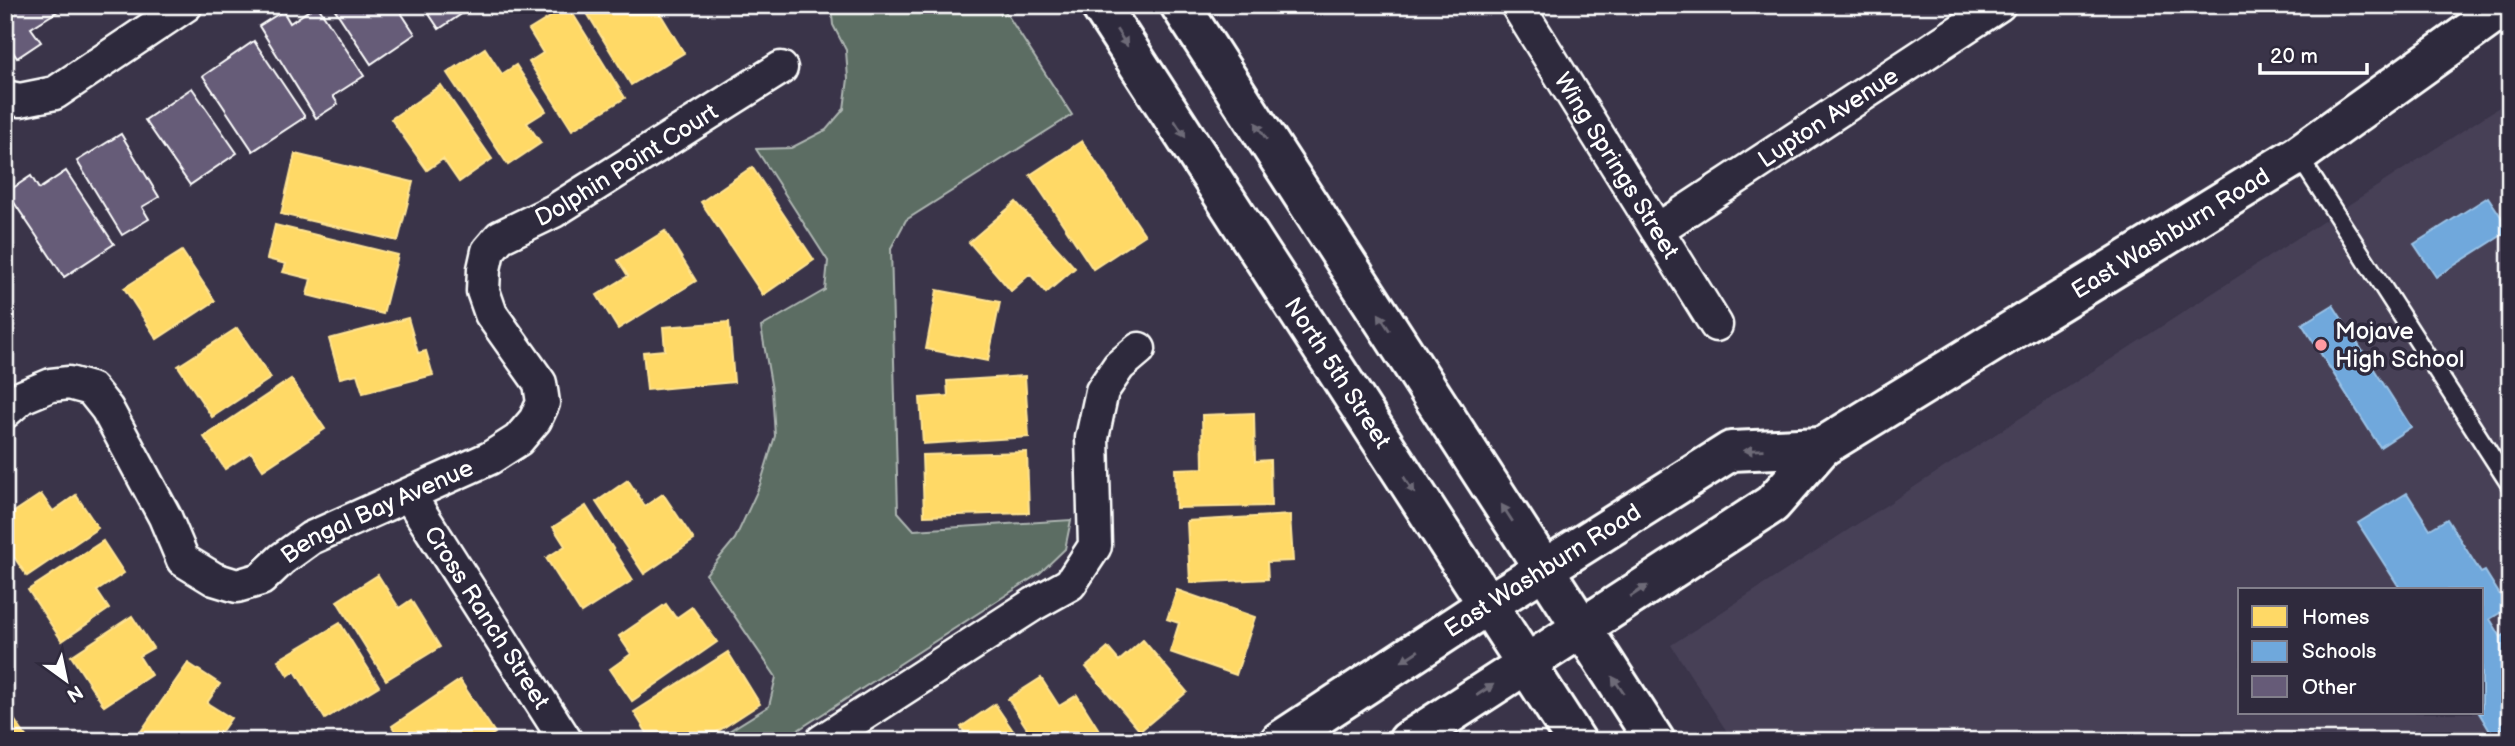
<svg xmlns="http://www.w3.org/2000/svg" width="2515" height="746" font-family="'Balsamiq Sans',sans-serif">
<style>
.built{fill:#474057;fill-rule:evenodd}
.green{fill:#5c6d64;stroke:#aeb6b2;stroke-width:2}
.homes{fill:#ffd966;stroke:#ffe494;stroke-width:2}
.schools{fill:#6fa8dc;stroke:#9ac2e6;stroke-width:2}
.building{fill:#665b78;stroke:#fff;stroke-width:2}
.lines{fill:none;stroke-linecap:round;stroke-linejoin:round}
.lane-casing{stroke:#fff;stroke-width:21}
.street-casing{stroke:#fff;stroke-width:37}
.secondary-casing{stroke:#fff;stroke-width:44}
.primary-casing{stroke:#fff;stroke-width:44}
.lane{stroke:#2f2a3d;stroke-width:16}
.street{stroke:#2f2a3d;stroke-width:32}
.secondary{stroke:#2f2a3d;stroke-width:38}
.primary{stroke:#2f2a3d;stroke-width:38}
.oneway{fill:#6d6a77}
.poi-dot{fill:#ff9aa2;stroke:#2f2a3d;stroke-width:2.5}
.labels{text-anchor:middle;dominant-baseline:central;stroke-width:7;stroke-linejoin:round;paint-order:stroke}
.street-label{font-size:24px;fill:#fff;stroke:#2f2a3d}
.poi-label{font-size:24px;fill:#fff;stroke:#2f2a3d;text-anchor:start}
</style>
<rect width="100%" height="100%" fill="#3a3449"/>
<filter id="ink" filterUnits="userSpaceOnUse"><feTurbulence type="fractalNoise" baseFrequency=".0143" numOctaves="2"/><feDisplacementMap in="SourceGraphic" scale="14" xChannelSelector="R" yChannelSelector="G"/><feConvolveMatrix kernelMatrix="1 2 1 2 8 2 1 2 1" color-interpolation-filters="sRGB"/></filter>
<g filter="url(#ink)">
<!-- built -->
<path class="built" d="M2510,100V741H1733L1671,645ZM2240,590H2482V713H2240Z"/>
<!-- green -->
<path class="green" d="M831,5H1001L1072,115L906,220L891,248L898,512L914,530L1071,520L1065,549L1040,573L781,741H713L769,706L776,677L706,574L735,539L760,485L775,436L772,390L761,327L825,290L828,261L756,149L791,148L826,130L844,109L848,79L846,50L833,25Z"/>
<!-- homes -->
<path class="homes" d="M582,5H655L684,53L631,85Z
M568,6L625,98L572,130L529,62L543,53L529,30Z
M485,48L502,74L516,65L546,111L527,123L541,143L508,165L447,73Z
M441,85L492,159L459,182L443,159L427,170L391,119Z
M1082,141L1145,235L1093,269L1030,175Z
M295,154L413,182L398,241L281,214Z
M752,167L814,260L763,295L701,202Z
M1016,202L1075,268L1046,293L1030,274L1011,291L969,242Z
M275,225L398,255L383,314L307,295L311,279L283,272L286,264L267,259Z
M665,231L696,281L618,329L597,295L628,276L618,260Z
M182,251L215,301L157,339L124,288Z
M937,290L1000,302L988,361L926,349Z
M408,318L418,353L426,351L433,375L363,393L357,374L340,378L329,339Z
M729,322L734,382L647,390L643,352L665,350L663,327Z
M237,328L271,378L212,417L178,366Z
M1025,376L1029,437L923,444L920,398L948,396L947,381Z
M291,379L325,429L263,470L251,452L225,469L204,437Z
M1254,413L1255,461L1270,460L1271,506L1176,508L1175,469L1203,468L1202,415Z
M1027,452L1029,513L924,516L922,455Z
M628,480L645,506L663,494L694,540L644,574L596,502Z
M41,494L53,511L76,495L98,528L27,576L5,544V518Z
M586,506L633,580L581,613L546,558L565,546L553,527Z
M1290,515L1293,561L1267,562L1268,579L1190,583L1187,521Z
M103,541L124,573L97,591L109,609L62,641L28,590Z
M378,575L399,608L411,600L440,647L386,680L337,601Z
M1177,590L1255,617L1236,675L1170,652L1179,623L1167,619Z
M666,604L676,618L692,607L717,642L632,701L610,669L631,654L619,636Z
M132,616L153,648L139,656L151,675L104,706L71,656Z
M340,623L379,686L325,719L295,671L288,676L278,660Z
M1143,640L1187,692L1140,731L1086,667L1108,648L1119,661Z
M728,652L760,704L703,741H652L634,712Z
M188,663L220,684L207,703L231,718L215,741H142L137,737Z
M1041,678L1059,706L1077,695L1106,741H1035L1008,699Z
M460,680L495,733L483,741H401L392,726Z
M995,704L1020,741H970L961,727Z
M5,706L29,741H5Z"/>
<!-- schools -->
<path class="schools" d="M2488,197L2510,230L2436,277L2414,244Z
M2333,305L2411,427L2380,447L2302,324Z
M2407,493L2430,529L2447,519L2481,573L2485,571L2508,608L2490,619L2501,637L2510,631V741H2496L2479,713H2482V590H2401L2358,523Z"/>
<!-- building -->
<path class="building" d="M5,5H54L58,11L31,28L41,42L17,58L5,40Z
M317,5L364,76L333,96L338,104L316,118L259,26L283,11L290,23Z
M332,5H396L415,34L371,64Z
M423,5H475L439,29Z
M254,41L305,117L253,151L203,76Z
M192,88L237,153L190,185L145,120Z
M121,134L159,197L142,207L149,219L122,235L77,161Z
M66,171L114,244L64,277L7,192L31,176L39,189Z"/>
<g class="lines">
<!-- lane casing -->
<g class="lane-casing">
<path id="lane" d="M2298,155L2510,485"/>
</g>
<!-- street casing -->
<g class="street-casing">
<g id="street">
<path id="s1" d="M1517,5L1716,325"/>
<path d="M5,97L20,100L55,93L186,5"/>
<path id="s2" d="M1657,230L1999,5"/>
<path id="s3" d="M5,412L22,397L51,385L69,383L91,389L107,409L165,517L183,560L214,579L237,586L261,579L282,559L311,538L490,458L518,440L535,420L543,403L540,383L491,314L483,291L484,269L488,251L500,237L554,211L781,68"/>
<path id="s4" d="M409,495L566,741"/>
<path d="M822,741L1034,604L1070,584L1095,546L1092,438L1102,391L1119,366L1139,349"/>
</g>
</g>
<!-- secondary casing -->
<g class="secondary-casing">
<g id="secondary">
<path id="s5" d="M1280,741L1487,605L1731,451L1822,447"/>
<path id="s6" d="M1408,741L1772,504L1822,447L2298,155L2507,5"/>
</g>
</g>
<!-- primary casing -->
<g class="primary-casing">
<g id="primary">
<path id="s7" d="M1100,5L1576,741"/>
<path d="M1180,5L1655,741"/>
</g>
</g>
<!-- lane -->
<use href="#lane" class="lane"/>
<!-- street -->
<use href="#street" class="street"/>
<!-- secondary -->
<use href="#secondary" class="secondary"/>
<!-- primary -->
<use href="#primary" class="primary"/>
</g>
<!-- one-way arrows -->
<defs><path id="oneway-solid" d="M-6-.8H1V-3.2L6.5 0L1 3.2V.8H-6Z" transform="scale(1.75)"/></defs>
<g class="oneway">
<use href="#oneway-solid" transform="translate(1122 38) rotate(57)"/>
<use href="#oneway-solid" transform="translate(1180 129) rotate(57)"/>
<use href="#oneway-solid" transform="translate(1261 131) rotate(-123)"/>
<use href="#oneway-solid" transform="translate(1384 322) rotate(-123)"/>
<use href="#oneway-solid" transform="translate(1754 450) rotate(178)"/>
<use href="#oneway-solid" transform="translate(1409 485) rotate(57)"/>
<use href="#oneway-solid" transform="translate(1507 513) rotate(-123)"/>
<use href="#oneway-solid" transform="translate(1639 591) rotate(-33)"/>
<use href="#oneway-solid" transform="translate(1410 656) rotate(147)"/>
<use href="#oneway-solid" transform="translate(1618 685) rotate(-124)"/>
<use href="#oneway-solid" transform="translate(1485 690) rotate(-33)"/>
</g>
</g>
<!-- markers -->
<circle class="poi-dot" cx="2321" cy="345" r="7"/>
<g class="labels">
<!-- street labels -->
<g class="street-label">
<text stroke="none"><textPath href="#s2" startOffset="205">Lupton Avenue</textPath></text>
<text stroke="none"><textPath href="#s3" startOffset="1048">Dolphin Point Court</textPath></text>
<text stroke="none"><textPath href="#s1" startOffset="189">Wing Springs Street</textPath></text>
<text stroke="none"><textPath href="#s6" startOffset="919">East Washburn Road</textPath></text>
<text stroke="none"><textPath href="#s7" startOffset="438">North 5th Street</textPath></text>
<text stroke="none"><textPath href="#s3" startOffset="511">Bengal Bay Avenue</textPath></text>
<text stroke="none"><textPath href="#s5" startOffset="313">East Washburn Road</textPath></text>
<text stroke="none"><textPath href="#s4" startOffset="145">Cross Ranch Street</textPath></text>
</g>
<!-- poi labels -->
<g class="poi-label">
<text x="2335" y="331">Mojave<tspan x="2335" dy="28">High School</tspan></text>
</g>
</g>
<!-- margin -->
<rect width="2515" height="746" fill="none" stroke="#2f2a3d" stroke-width="28"/>
<rect x="14" y="14" width="2487" height="718" fill="none" stroke="#fff" stroke-width="2.5" filter="url(#ink)"/>
<!-- legend -->
<rect x="2238" y="588" width="245" height="126" fill="#2f2a3d" stroke="#827f8b" stroke-width="2"/>
<rect x="2252" y="606" width="35" height="21" fill="#ffd966" stroke="#827f8b" stroke-width="2"/>
<text x="2302" y="624" font-size="21" fill="#ffffff">Homes</text>
<rect x="2252" y="641" width="35" height="21" fill="#6fa8dc" stroke="#827f8b" stroke-width="2"/>
<text x="2302" y="658" font-size="21" fill="#ffffff">Schools</text>
<rect x="2252" y="676" width="35" height="21" fill="#665b78" stroke="#827f8b" stroke-width="2"/>
<text x="2302" y="694" font-size="21" fill="#ffffff">Other</text>
<!-- north arrow -->
<g transform="translate(66 680) rotate(147)" stroke="#2f2a3d" stroke-width="5" paint-order="stroke">
<path d="M0-5L12 26L0 18L-12 26Z" fill="#ffffff"/>
<text y="-10" font-size="19" font-weight="bold" text-anchor="middle" fill="#ffffff">N</text>
</g>
<!-- scale -->
<path d="M2260 63v10h107v-10" fill="none" stroke="#ffffff" stroke-width="3.5"/>
<text x="2270" y="63" font-size="21" fill="#ffffff" stroke="#2f2a3d" stroke-width="5" paint-order="stroke">20 m</text>
</svg>
